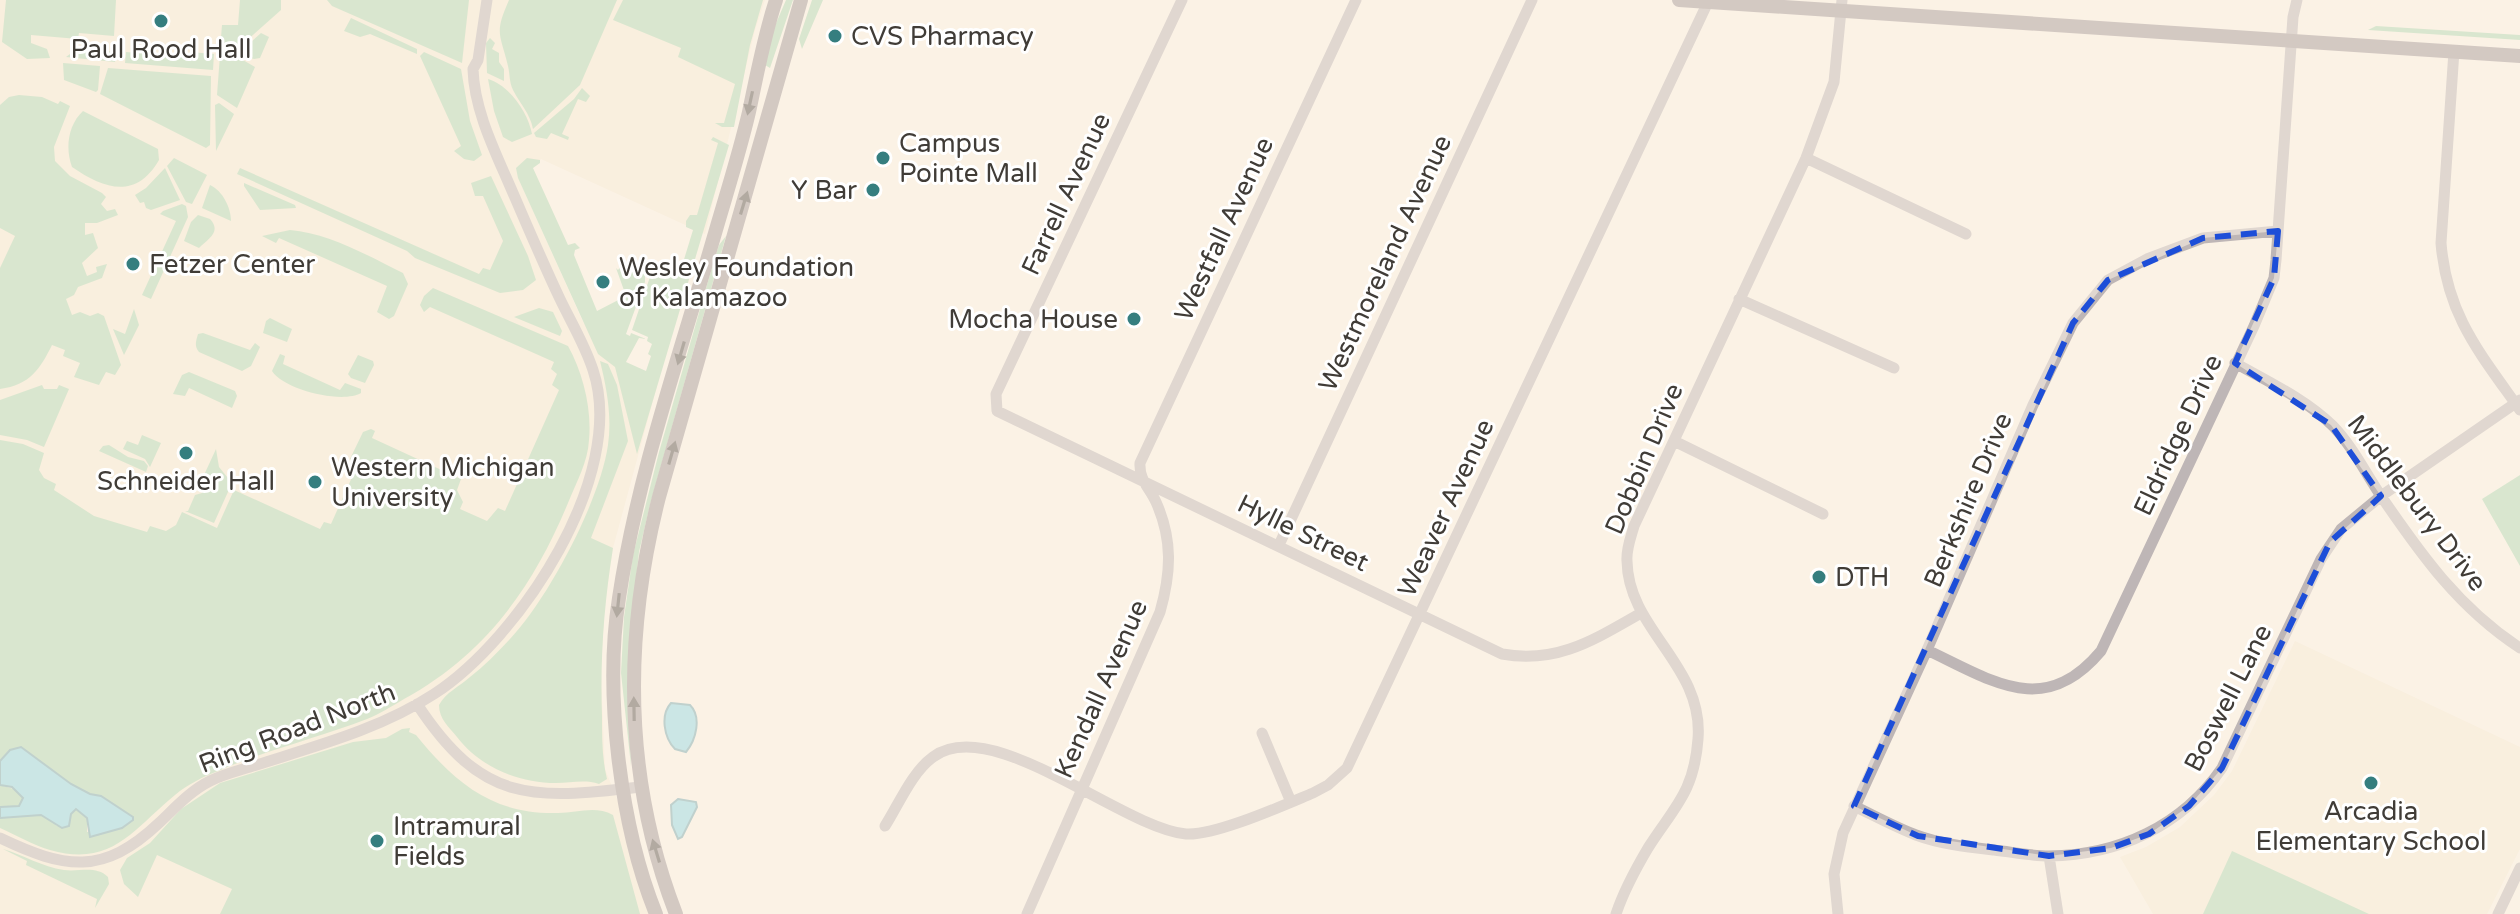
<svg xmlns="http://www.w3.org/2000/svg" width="2520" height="914" font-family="'Varela Round',sans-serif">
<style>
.built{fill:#f6ead5}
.green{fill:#b0d8b3}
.water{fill:#91d7e4;stroke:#79a8b0;stroke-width:2}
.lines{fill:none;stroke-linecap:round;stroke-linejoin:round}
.street{stroke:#beb6b6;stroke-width:11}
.secondary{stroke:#a39798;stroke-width:14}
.oneway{fill:#59534f}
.marked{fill:none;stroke:#1d4ed8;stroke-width:6;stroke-dasharray:16 10;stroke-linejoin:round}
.poi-dot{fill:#357e7f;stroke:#fff;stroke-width:3}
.labels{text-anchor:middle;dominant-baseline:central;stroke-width:6;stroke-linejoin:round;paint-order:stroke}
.poi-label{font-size:26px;fill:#403c37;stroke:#fff;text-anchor:start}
.street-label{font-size:26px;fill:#403c37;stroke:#fff}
</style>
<rect width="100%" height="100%" fill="#fbf2e5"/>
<!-- built -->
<path class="built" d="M0,0H765L755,30L705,234L541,159L520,182L583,322L624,371L657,386L613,548L604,610L601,676L605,769L621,809L649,914H0Z
M2295,641L2520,747V849L2487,914H2153L2120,857L2146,847L2180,827L2214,795L2232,771Z"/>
<!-- green -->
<path class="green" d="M6,0H116L114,36L79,33L78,39L31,35V43L47,49L50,58L27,59L2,42Z
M240,0H281V10L235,51L220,49L222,25H238Z
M327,0H469L462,63L332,6Z
M509,0H617L580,85L533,129C530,113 520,104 513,90C509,82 510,74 508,66C500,33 494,34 509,0Z
M623,0H763L750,45L734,127H722L715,123H724L735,84L678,57L681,48L613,20Z
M786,0H793L770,68L765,65L774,28Z
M812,0H823L802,49L799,39Z
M351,18L417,49V54L370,34L360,37L344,31Z
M2376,26L2520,35V40L2368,30Z
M261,33L269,37L260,58L254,59L243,55L241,51Z
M490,38L495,43L492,49L499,53V62L504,69V81L487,73L486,43Z
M78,48L117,52L115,62L66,57Z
M126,52L189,57L190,52L214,54L213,70L125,63Z
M424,52L461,69L470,121L482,155L474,161L464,159L454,151L461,146L420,56Z
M220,55L236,56L255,67L237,108L217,95Z
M63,63L100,66L98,90L96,92L64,80Z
M108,68L211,76L210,145L206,148L100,94Z
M488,79C509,85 528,112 532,134L512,142L503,137L494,111Z
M582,88L590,96L586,102L578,99L562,134L569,137L568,140L551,133L547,139L536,137L534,133L574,99Z
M19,95L42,97L58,104L60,101L70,106L54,147L55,161L70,176L102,193L106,197L101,204L107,211L115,209L118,215L97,223H85V235L93,233L98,248L82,263L87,276L97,272L96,267L107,264L102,278L78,287L74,295L66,299L72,315L80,312L90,316L98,313L104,316L121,365L115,375L106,372L99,385L74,377L80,363L63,356L65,350L52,345C40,369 30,385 0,389V268L15,236L0,228V105L9,97Z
M219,103L234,114L216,151L215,105Z
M83,111L158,149L159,160C136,200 104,189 72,167C65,148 68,125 83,111Z
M713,137L729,145L637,454L615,367L598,354L518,178L516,168L527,158L540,160V163L533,168L568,245L575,243L580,248L575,250L574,255L597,311L626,296L616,268L618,270L622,265L634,261L645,267V282L626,334L630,336L631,333L646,339L639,338L626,362L646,371L651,356L648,354L652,344L647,341L648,337L632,330L654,265L668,272L672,264L682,266L693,230L686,227V221L690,215H697L718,143L711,140Z
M174,158L207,175L192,204L186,202L167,166Z
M165,168L180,200L151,210L146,208L144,202L140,203L135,195L146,188Z
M240,168L479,274L483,268L490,270L503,241L483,196H475L471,183L491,176L528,256L536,280L523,290L500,293L415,258L407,251L237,174Z
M244,183L295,205L296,208L260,210L244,186Z
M210,185C223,191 231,208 231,221L202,208Z
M182,204L186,206L188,217L151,299L142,295L176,221L160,214L163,211Z
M198,215L210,219C222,232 208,239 199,248L184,241L191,222Z
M290,230C328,233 369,256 403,273L408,284L394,316L389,319L377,312L387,286L279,238L276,243L262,236Z
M726,236L651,501L639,552L628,655L631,766L621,673L624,617L633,555L659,452L715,257L719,245Z
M433,288L568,346C583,373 592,409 589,440C588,462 576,483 568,503C533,587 486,654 404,699C392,706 380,714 367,719C318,738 266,750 218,771C203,777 188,784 175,795C134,828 113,868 50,850C33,845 16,835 0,828V818C20,819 41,806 57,826L70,818L71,814L76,809L87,818V832L122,828L133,820L101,796L90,794L71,784L21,747L8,751L0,761V440L23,444L44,453L39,470L44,478L56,484L54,490L94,516L147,532L150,526L166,531L176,525L182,512L217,528L234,490L320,529L324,522L331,524L357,466L350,459L363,432L371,429L375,431L372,438L461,479L457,490L463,502L460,509L487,521L498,508L505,511L559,390L552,385L557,374L551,369L554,362L430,307L424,312L420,305L424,296Z
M539,308L553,312L562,331L560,336L514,317Z
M134,309L139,325L124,355L113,329L125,334Z
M270,318L292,329L287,342L263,333L266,321Z
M203,333L250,350L255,343L260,347L251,366L242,371L199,352C194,346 196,341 198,334Z
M280,354L285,356L283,364L340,390L345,383L361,389V393C342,404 284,390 272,371Z
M358,355L373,361L374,365L365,383L351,378L348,374Z
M600,361L608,364L617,385L628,441L591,538L613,548C604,604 600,659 602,716C602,737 602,759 607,779L599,784C585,779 571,783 556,783C518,783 480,767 457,737C449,727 439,719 439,705C446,692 459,687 470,677C484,666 497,653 510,639C548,599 600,501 608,445C612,417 607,389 600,361Z
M189,372L235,391L237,396L232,408L189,388L185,396L173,394L182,375Z
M42,385L44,389H57L59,385L69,389L44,447L27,440L0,435V400Z
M142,435L161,443L150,467L145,459L123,449L127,441L138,445Z
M109,445L128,457L144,461L148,466L146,472L99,451L103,446Z
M216,449L219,467L232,483L214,523L185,511H188L195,495L202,493L206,488L204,475Z
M2520,475V566L2482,499Z
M410,728L409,732L416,735C455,783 493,815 558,813C577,813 595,805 613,815L640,914H220L232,889L157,855L138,897L124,884L120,870L127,858L150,843L181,809L220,783L353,742L386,738L402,729Z
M0,785C9,788 18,788 23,798L19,806L0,807Z
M3,849C24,855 42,867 64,870C80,872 96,865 108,877L109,884L95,908L97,899L26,865L27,861Z
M2232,851L2369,914H2203Z"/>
<!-- water -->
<path class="water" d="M671,703L690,705C702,717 696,740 686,752L675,749C664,738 660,715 671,703Z
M21,747L71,784L90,794L101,796L133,817V820L122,828L90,837L87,818L76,809L71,814L69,826L62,828L41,815L0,818V807L19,806L23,798L12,787L0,785V761L10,750Z
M678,799L696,802L697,807L682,837L678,839L672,825L671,805Z"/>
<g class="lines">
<!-- street -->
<path class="street" d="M1182,0L996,394L997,411L1502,654C1558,664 1595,639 1641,613
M2454,51L2441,243C2447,316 2480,353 2520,410
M1806,158L1966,234
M1739,299L1894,368
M2235,363C2269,382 2305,399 2333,426C2353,447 2365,472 2381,496C2422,556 2459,608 2520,648
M1674,441L1823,514
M1279,545L1532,0
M1927,650C1993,681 2044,719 2101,651L2254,326L2274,278L2276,260L2293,17L2297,0
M417,704C482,803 531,800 640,787
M1262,733L1291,802
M1854,806C1875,816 1895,827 1916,835C1940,844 1968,847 1994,850C2012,852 2031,856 2049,856C2119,855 2182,826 2222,768L2321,559L2341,529L2381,496L2520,400
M885,826C899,804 912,772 933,757C992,713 1122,828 1186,834C1215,836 1284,805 1313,793L1328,785L1347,768L1708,2
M0,838C65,869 103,876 159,823C175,808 190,791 210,781C222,775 237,771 250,767C312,747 379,730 434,694C520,638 628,475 593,370C585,345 571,322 560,299C541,259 524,218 506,177C491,143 474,106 473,69L478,60L487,0
M2049,856L2058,914
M1027,914L1160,612C1171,573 1173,540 1156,502C1149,487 1139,480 1140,463L1356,0
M1616,914C1624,890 1635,870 1648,848C1674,807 1694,793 1698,739C1704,665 1628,630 1627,561C1626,549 1631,537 1634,526L1806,158L1834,82L1842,0
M1838,914L1834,874L1843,833L1927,650L2033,405L2073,323L2108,280L2147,259L2203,238L2278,231
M2498,914L2520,868"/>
<!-- secondary -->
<path class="secondary" d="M1679,0L2520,56
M656,914C620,825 604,692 619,598C637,477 679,357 713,240C725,198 739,155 749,112C757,74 764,36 776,0
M676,914C623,777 623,638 659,497L801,0"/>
</g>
<!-- one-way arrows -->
<defs><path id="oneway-solid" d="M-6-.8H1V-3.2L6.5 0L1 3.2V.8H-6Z" transform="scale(2)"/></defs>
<g class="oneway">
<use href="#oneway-solid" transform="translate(750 103) rotate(102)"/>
<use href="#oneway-solid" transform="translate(744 203) rotate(-73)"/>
<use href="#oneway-solid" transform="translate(681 353) rotate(106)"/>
<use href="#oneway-solid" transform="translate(672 453) rotate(-74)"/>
<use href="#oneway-solid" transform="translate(618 605) rotate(96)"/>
<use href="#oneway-solid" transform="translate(634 709) rotate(-91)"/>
<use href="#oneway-solid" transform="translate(656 851) rotate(-107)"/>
</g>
<!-- marked area -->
<path d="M0 0H2520V914H0ZM2278,231L2274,278L2235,363L2331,425L2381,496L2330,542L2222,768L2189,806L2149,834L2111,848L2049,856L1918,836L1854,806L2073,323L2108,280L2203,238Z" fill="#fbf2e5" fill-opacity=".55" fill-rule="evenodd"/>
<path class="marked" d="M2278,231L2274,278L2235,363L2331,425L2381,496L2330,542L2222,768L2189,806L2149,834L2111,848L2049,856L1918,836L1854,806L2073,323L2108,280L2203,238Z"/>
<!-- markers -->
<g class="poi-dot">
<circle cx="161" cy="21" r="8"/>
<circle cx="835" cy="36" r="8"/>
<circle cx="883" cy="158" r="8"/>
<circle cx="873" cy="190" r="8"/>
<circle cx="133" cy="264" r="8"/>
<circle cx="603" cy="282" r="8"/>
<circle cx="1134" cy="319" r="8"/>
<circle cx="186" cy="453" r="8"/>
<circle cx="315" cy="482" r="8"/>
<circle cx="1819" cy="577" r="8"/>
<circle cx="2371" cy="783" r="8"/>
<circle cx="377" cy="841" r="8"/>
</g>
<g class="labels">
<!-- poi labels -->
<g class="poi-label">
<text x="851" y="36">CVS Pharmacy</text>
<text x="161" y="49" text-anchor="middle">Paul Rood Hall</text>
<text x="899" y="143">Campus<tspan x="899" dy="30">Pointe Mall</tspan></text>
<text x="857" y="190" text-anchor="end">Y Bar</text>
<text x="149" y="264">Fetzer Center</text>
<text x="619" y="267">Wesley Foundation<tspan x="619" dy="30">of Kalamazoo</tspan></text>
<text x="1118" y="319" text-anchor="end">Mocha House</text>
<text x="331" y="467">Western Michigan<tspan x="331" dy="30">University</tspan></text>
<text x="186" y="481" text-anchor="middle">Schneider Hall</text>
<text x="1835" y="577">DTH</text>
<text x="2371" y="811" text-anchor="middle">Arcadia<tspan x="2371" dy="30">Elementary School</tspan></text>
<text x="393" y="826">Intramural<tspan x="393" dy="30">Fields</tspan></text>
</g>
<!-- street labels -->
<g class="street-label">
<text transform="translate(1066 194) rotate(-65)">Farrell Avenue</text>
<text transform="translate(1224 229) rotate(-65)">Westfall Avenue</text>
<text transform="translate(1385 263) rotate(-65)">Westmoreland Avenue</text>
<text transform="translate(2178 435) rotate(-65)">Eldridge Drive</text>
<text transform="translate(1644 459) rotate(-67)">Dobbin Drive</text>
<text transform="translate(1968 500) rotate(-67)">Berkshire Drive</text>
<text transform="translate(2417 503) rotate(53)">Middlebury Drive</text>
<text transform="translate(1446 508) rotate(-65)">Weaver Avenue</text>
<text transform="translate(1303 533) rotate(26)">Hylle Street</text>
<text transform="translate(1101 689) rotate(-66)">Kendall Avenue</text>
<text transform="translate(2228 698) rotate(-63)">Boswell Lane</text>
<text transform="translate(297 728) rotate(-21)">Ring Road North</text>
</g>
</g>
</svg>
